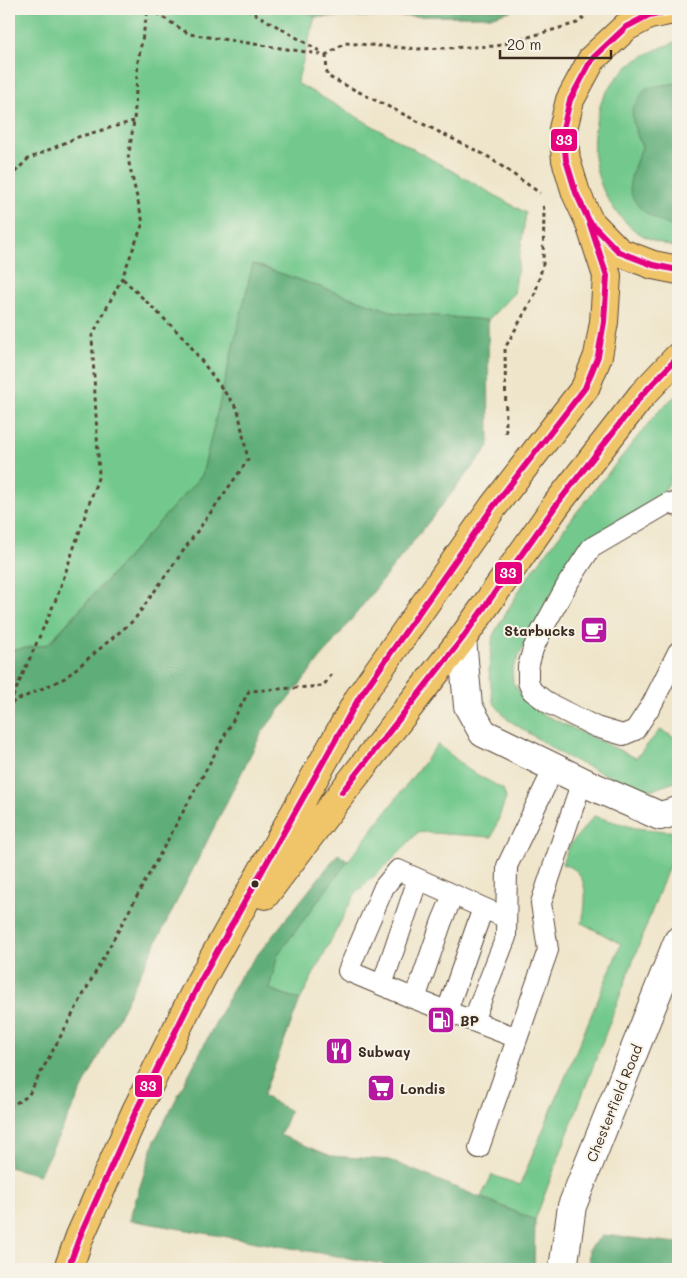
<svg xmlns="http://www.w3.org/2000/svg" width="687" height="1278" font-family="Mali,sans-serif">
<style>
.green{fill:#73c98d;stroke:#577a56}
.forest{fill:#5ead78;stroke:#4c6c4b}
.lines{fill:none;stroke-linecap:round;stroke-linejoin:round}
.service-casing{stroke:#564638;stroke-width:22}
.minor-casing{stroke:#564638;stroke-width:30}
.trunk-casing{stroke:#564638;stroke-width:30}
.path{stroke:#564638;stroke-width:3;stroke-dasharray:4 4;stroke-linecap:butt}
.service{stroke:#fff;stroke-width:20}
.minor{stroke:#fff;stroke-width:28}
.trunk{stroke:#f0c469;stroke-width:28}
.bus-1-casing{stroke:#f7f3e8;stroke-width:10}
.bus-1{stroke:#e5007d;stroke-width:6}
.bus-dot{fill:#3b2a1e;stroke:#f7f3e8;stroke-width:2}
.labels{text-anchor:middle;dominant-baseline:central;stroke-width:4;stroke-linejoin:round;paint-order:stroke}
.poi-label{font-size:14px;font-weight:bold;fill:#3b2a1e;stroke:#f7f3e8;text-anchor:start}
.street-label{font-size:14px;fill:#3b2a1e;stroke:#f7f3e8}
.line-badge{stroke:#f7f3e8;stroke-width:2}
.badge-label{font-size:14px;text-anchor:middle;font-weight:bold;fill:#fff}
</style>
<rect width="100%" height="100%" fill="#f7f3e8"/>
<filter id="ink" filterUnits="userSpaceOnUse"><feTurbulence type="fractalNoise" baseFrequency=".02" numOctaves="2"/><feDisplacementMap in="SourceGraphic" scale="10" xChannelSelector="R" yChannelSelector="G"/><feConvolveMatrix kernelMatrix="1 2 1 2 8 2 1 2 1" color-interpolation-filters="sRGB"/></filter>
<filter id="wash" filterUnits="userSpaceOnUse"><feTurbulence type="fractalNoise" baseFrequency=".0096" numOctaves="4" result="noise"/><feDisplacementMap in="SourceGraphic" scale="20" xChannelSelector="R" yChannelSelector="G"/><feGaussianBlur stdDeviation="1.12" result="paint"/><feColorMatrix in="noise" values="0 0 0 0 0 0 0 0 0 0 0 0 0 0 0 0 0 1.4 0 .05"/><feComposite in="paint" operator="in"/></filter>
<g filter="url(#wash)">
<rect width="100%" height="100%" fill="#efe5ca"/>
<!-- green -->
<path class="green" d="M9,9H302L315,17L297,83L526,213L514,293L488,320L396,313L253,264L202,475L48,644L9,651Z
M675,42H678V83L646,88L633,124L642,147L634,167L673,227L678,223V248C662,244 646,239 633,229C598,200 585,153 599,111C600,106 601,101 604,97C608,89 614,81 619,75C634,58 655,50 675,42Z
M678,393V466L665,490L653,504L644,511L575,550L529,635L512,670L513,683L526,701L540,713L636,758L660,730L678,739V781L651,790L609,776L564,756L507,719L493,702L489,670L493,635L525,581L576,513L656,414Z
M438,744L469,770L503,789L506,798L492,837L418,832L398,854L355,894L300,1000L269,989L278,954L348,861Z
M594,816L635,828L678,832V842L535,1220L481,1197L492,1175L520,1185L621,944L582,923C585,906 590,882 574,869C571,867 566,866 562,864L569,846Z"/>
<!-- forest -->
<path class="forest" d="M302,9H517L493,16L315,17Z
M678,83V223L673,227C656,220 633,209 630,189C628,179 638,157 642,147L633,124L632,109L646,88Z
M253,264L396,313L488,320L489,446L262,732L39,1175L9,1167V651L49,644L202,475Z
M338,854L348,861L278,954L269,989L300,1000L263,1096L290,1111L280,1135L331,1156L389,1160L535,1220L534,1269H412L129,1220L155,1140L238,979Z
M603,1235L678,1243V1269H588L589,1248Z"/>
</g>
<g filter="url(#ink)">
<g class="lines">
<!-- service casing -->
<g class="service-casing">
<path id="service" d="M678,506L668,503L591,548L568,583L541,632L533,649L528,667V682L532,691L548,703L596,727L623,735L635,730L652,704L678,652
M506,918L398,870L384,887L348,971L415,999L517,1038
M382,985L418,879
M415,999L442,921L453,895
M447,1011L483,908
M473,1021L506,937L507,866L554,768
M479,1148L548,950L541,903L582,781"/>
</g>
<!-- minor casing -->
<g class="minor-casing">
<path id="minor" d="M462,639L468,706L483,733L592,786L660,816L678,811
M563,1269L572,1206L678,941"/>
</g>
<!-- trunk casing -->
<g class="trunk-casing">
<path id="trunk" d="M678,9L649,15L626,27L592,59L570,100L563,129L566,160L576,193L589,221L619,252L653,265L678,270
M265,895L345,789L462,639L557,504L642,395L678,357
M68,1269L80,1236L136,1111L201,980L359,698L493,507L585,388L598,356L604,322L607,276L589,221"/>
</g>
<!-- path -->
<path class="path" d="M150,9L189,34L326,55L345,43L418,49L497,46L577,23L593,9
M247,9L323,53
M326,55L327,76L487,156L540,193
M9,178L28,159L78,137L134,121
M506,433L505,348L535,294L543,264L544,211L543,204
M11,703L65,678L134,620L248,460L238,410L186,340L122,278
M9,704L10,703L57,597L99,475L92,336L122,278L143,223L128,159L134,121L138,61L148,9
M9,1107L28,1096L249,691L323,686L332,674"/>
<!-- service -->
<use href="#service" class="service"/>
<!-- minor -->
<use href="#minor" class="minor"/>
<!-- trunk -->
<use href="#trunk" class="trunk"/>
<!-- bus-1 casing -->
<g class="bus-1-casing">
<path id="bus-1" d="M678,9L649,15L626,27L592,59L570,100L563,129L566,160L576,193L589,221L619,252L653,265L678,270
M342,792L462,639L557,504L642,395L678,357
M68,1269L80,1236L136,1111L201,980L359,698L493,507L585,388L598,356L604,322L607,276L589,221"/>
</g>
<!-- bus-1 -->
<use href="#bus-1" class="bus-1"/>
</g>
</g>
<!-- icons -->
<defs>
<g id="cafe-square" transform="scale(1.4375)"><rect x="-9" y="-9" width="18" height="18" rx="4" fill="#b5179e" stroke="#f7f3e8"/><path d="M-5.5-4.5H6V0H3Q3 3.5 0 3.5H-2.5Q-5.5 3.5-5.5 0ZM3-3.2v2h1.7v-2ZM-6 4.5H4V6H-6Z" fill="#fff"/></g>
<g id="fuel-square" transform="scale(1.4375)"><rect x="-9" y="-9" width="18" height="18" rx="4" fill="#b5179e" stroke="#f7f3e8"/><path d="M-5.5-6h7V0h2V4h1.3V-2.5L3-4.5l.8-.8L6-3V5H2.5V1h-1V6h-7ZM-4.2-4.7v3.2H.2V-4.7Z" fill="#fff"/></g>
<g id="restaurant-square" transform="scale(1.4375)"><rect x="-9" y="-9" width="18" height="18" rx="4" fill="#b5179e" stroke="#f7f3e8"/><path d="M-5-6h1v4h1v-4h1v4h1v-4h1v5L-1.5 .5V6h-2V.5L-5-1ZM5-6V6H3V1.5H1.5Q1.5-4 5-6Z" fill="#fff"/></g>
<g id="supermarket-square" transform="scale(1.4375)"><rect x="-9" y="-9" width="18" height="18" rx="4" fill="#b5179e" stroke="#f7f3e8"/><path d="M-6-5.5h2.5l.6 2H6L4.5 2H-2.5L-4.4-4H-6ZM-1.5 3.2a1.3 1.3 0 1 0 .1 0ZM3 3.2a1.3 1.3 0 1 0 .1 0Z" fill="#fff"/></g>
</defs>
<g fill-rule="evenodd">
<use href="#cafe-square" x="594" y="630"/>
<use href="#fuel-square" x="441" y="1020"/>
<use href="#restaurant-square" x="339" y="1051"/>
<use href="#supermarket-square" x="381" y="1088"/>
</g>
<!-- markers -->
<circle class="bus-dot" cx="255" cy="884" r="4.5"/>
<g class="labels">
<!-- poi labels -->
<g class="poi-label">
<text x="575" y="630" text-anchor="end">Starbucks</text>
<text x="460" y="1020">BP</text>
<text x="358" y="1051">Subway</text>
<text x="400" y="1088">Londis</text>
</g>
<!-- street labels -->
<g class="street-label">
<text transform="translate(614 1103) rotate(-68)">Chesterfield Road</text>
</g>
</g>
<g class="line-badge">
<rect x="550" y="128" width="28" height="24" rx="5" fill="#e5007d"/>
<rect x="494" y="561" width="29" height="24" rx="5" fill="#e5007d"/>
<rect x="134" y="1074" width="29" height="24" rx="5" fill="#e5007d"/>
</g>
<g class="badge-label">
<text x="564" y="145">33</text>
<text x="508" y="578">33</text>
<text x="148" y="1091">33</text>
</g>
<!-- margin -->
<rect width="687" height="1278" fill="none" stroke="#f7f3e8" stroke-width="30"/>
<!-- scale -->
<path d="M500 50v8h111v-8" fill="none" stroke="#3b2a1e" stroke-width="2.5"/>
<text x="507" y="50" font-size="15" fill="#3b2a1e" stroke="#f7f3e8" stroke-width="4" paint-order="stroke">20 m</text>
</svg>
